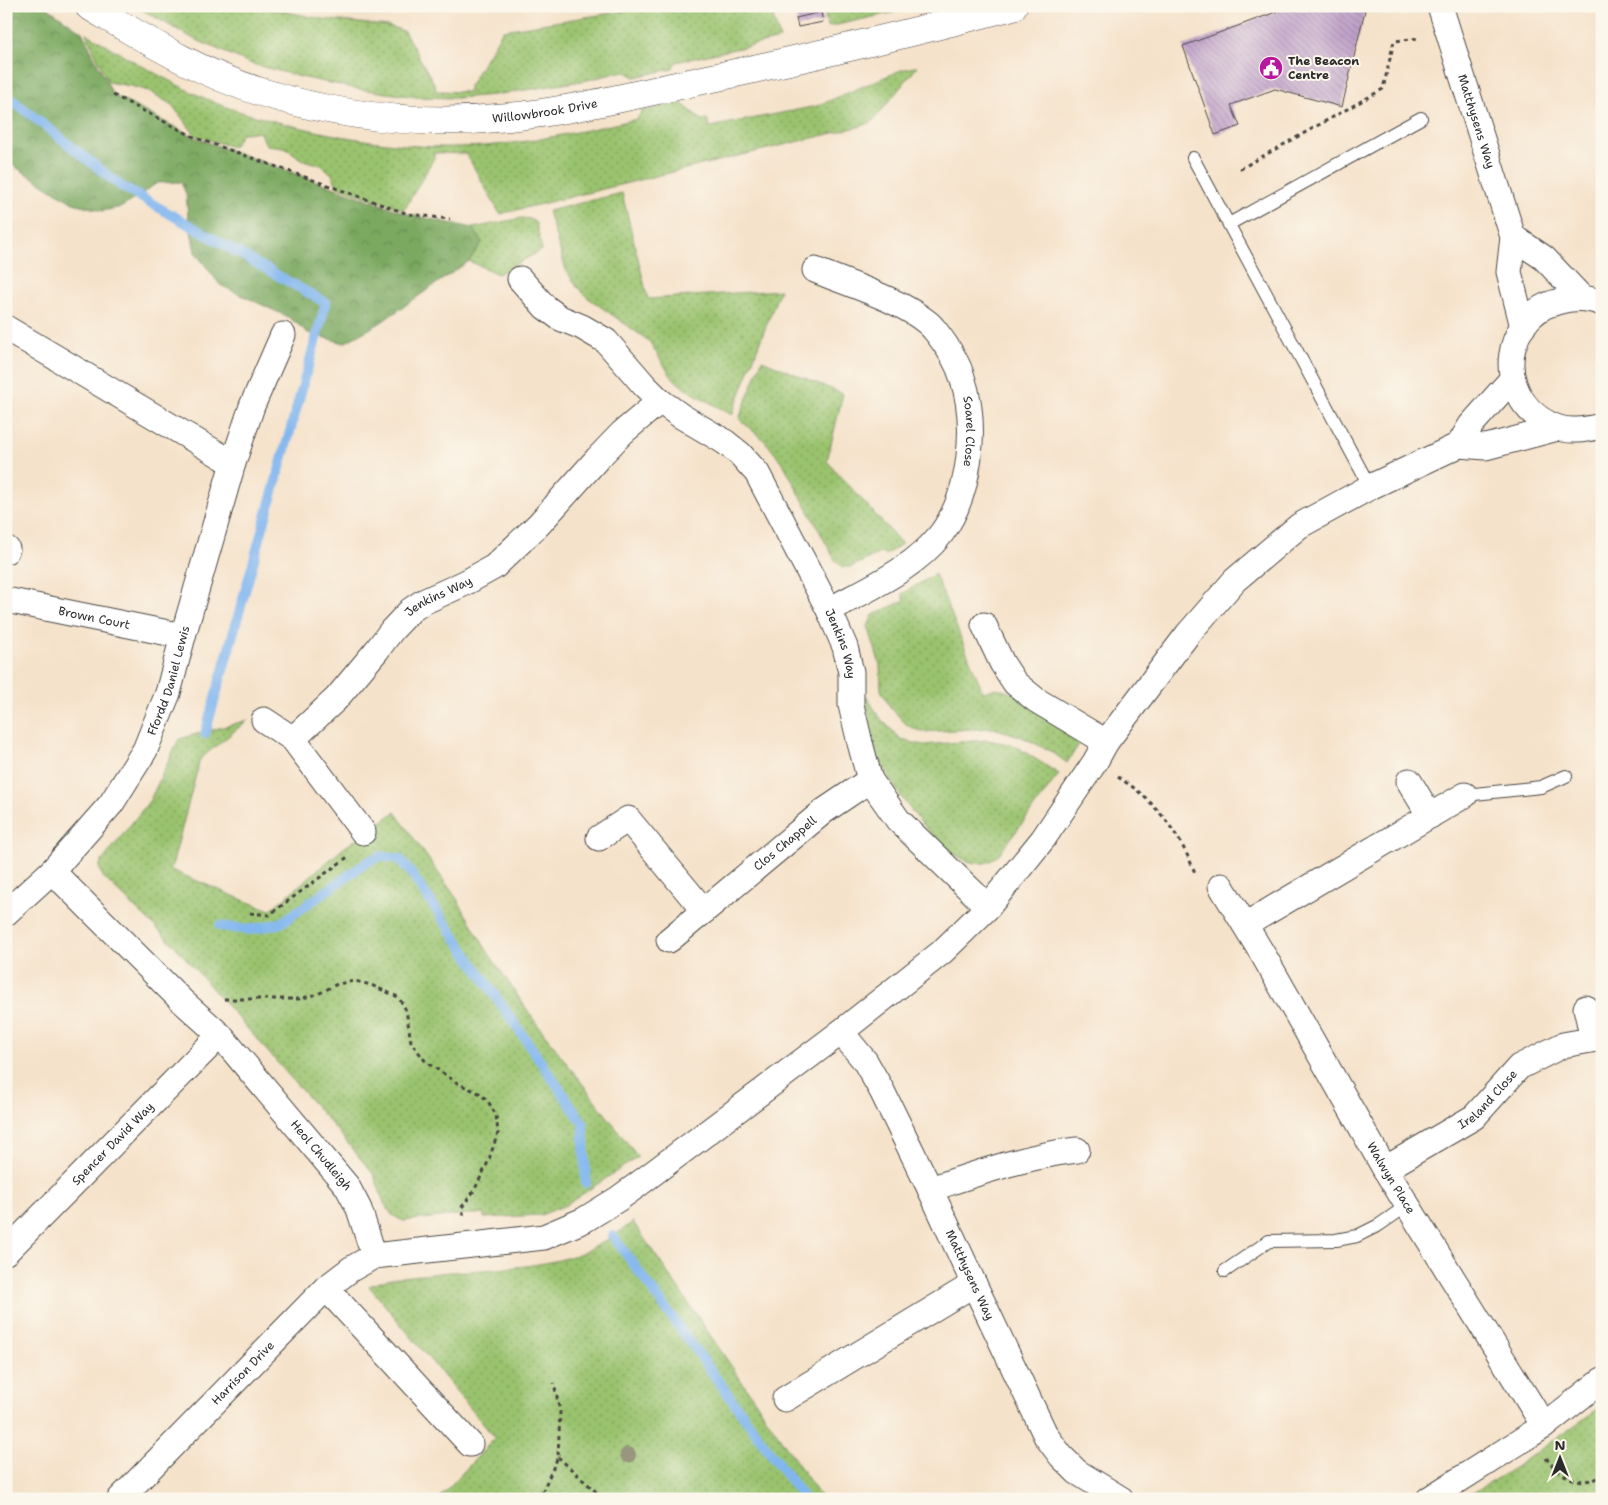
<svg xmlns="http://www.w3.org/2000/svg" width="1608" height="1505" font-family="'Shantell Sans',sans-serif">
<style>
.grass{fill:url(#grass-dots);stroke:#62774c}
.forest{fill:url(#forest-crowns);stroke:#536a46}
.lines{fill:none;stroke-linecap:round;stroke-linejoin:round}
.stream{stroke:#81b6ef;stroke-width:10}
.building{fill:url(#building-back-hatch)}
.service-casing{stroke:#494643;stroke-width:14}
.minor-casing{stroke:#494643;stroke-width:27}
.tertiary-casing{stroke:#494643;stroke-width:29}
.path{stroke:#494643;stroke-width:3;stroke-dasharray:4 4;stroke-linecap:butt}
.service{stroke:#fff;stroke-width:12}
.minor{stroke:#fff;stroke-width:25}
.tertiary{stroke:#fff;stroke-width:28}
.tree{fill:#98977e}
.labels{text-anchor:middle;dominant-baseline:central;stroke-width:4;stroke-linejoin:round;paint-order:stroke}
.poi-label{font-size:12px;font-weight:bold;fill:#2b2b2b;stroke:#fbf7ec;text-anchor:start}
.street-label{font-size:12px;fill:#2b2b2b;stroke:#fbf7ec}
</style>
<defs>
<pattern id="grass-dots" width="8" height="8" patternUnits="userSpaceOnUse" patternTransform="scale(1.25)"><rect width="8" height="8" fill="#9ac36e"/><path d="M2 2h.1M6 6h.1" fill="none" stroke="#7e9f5b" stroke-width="1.8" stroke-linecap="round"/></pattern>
<pattern id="forest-crowns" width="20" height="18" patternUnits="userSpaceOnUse" patternTransform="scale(1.25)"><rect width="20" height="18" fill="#7ba961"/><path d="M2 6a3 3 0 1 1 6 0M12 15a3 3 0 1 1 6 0" fill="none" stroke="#658a50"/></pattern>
<pattern id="building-back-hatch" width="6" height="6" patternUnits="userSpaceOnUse" patternTransform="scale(1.25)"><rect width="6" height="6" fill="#c0a1ca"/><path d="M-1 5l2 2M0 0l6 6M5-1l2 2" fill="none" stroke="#9c83a4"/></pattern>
</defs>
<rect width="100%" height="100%" fill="#fbf7ec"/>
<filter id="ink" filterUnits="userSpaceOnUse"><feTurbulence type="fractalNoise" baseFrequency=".02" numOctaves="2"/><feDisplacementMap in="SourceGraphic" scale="10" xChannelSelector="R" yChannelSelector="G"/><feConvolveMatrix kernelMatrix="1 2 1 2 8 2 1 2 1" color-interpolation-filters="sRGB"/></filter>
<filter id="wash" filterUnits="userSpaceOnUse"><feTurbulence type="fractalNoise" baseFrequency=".0096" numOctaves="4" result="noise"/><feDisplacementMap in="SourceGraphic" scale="20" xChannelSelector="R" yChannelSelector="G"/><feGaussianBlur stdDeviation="1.12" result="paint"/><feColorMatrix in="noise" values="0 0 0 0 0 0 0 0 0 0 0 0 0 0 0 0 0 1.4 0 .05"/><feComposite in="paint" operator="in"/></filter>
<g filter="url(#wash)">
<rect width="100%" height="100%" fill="#f5e2ca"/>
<!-- grass -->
<path class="grass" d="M135,6H256L322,19L388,26L404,31L435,85L436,91L469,92V86L503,30L656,6H758L779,13L773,16L780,39L676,62L672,69L635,77L624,71L588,80L494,95L457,98L417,97L358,89L301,77L252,64L194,39Z
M850,6H922L828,27L824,12Z
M86,33C126,57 166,81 209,100C230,110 255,116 278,122C344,139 415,151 484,146C536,142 587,130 637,119L642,111L681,103L702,120L707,119L710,127L817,106L901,70L918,66L872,122L862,126L500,214L468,157V154L434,153V158L404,210L337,186L332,174L321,165L303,160L284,147L267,145L259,132L242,133L233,147L196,136L172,105L149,91L130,86L108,82Z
M622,193L648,299L780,290L732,415L684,388L671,376L649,341L587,297L577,287L566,270L548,211Z
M522,218L530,219L536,223L542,250L498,274L469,261L482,242L473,228Z
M762,360L843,394L827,461L902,544L885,555L882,552L851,567H842L835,560L784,465L765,441L739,419Z
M935,574L983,692L996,688L1015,694L1082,739L1067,763L1052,752L1020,736L993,728L921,732L907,725L890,707L881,690L880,665L868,626L873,615L905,600L902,594Z
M866,696L881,719L902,740L923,745L987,740L1014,745L1059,774L1000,853C997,855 992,861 988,862C950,876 888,783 876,753C870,735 868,715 866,696Z
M248,720L200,759L171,870L248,902L270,910L345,847L395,812L457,899L486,949L534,1020L638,1157L566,1205L541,1215L484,1218V1214H468L403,1221L392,1215L384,1203L374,1175L341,1135L174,945L103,877L99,867L102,861L150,800L179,739Z
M633,1222L822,1499H438L495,1438L369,1286C391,1276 416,1276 440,1273C484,1269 543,1269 584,1252C602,1244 618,1233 633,1222Z
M1602,1406V1499H1463L1517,1466Z"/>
<!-- forest -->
<path class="forest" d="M6,6H45L82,32L113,95L196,138L408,214L473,228L482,242L469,261L380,323L344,343L308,333L290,318L220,285L195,252L188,216L186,194L181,182L157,183L122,207L103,211L73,203L6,161Z"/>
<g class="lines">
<!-- stream -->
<path class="stream" d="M6,95L121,186L326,303L205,734
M220,926L249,930L281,923L369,861L381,856L400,859L411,873L583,1123L586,1183
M613,1236L804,1499"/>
</g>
<g id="blocks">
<!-- building -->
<path class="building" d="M1277,6H1366L1342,107L1275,89L1231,105L1240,126L1215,135L1183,46L1276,12Z
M821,12L823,22L798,27L796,18Z"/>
</g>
</g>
<g filter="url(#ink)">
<use href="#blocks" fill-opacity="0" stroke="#494643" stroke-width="1"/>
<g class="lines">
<!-- service casing -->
<g class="service-casing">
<path id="service" d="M1193,158L1370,487
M1229,224L1421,118
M1465,795L1541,787L1566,776
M1225,1271L1269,1241L1336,1240L1357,1236L1379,1225L1408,1205"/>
</g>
<!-- minor casing -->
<g class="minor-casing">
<g id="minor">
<path id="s1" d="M1440,6L1513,237L1509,272L1523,327"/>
<path d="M1513,237L1544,258L1582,298"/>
<path id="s2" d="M815,270C850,285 899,299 928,323C933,327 936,332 940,337C949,349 958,363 962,377C978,424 971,494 941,534C914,569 867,589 829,610"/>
<path id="s3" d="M520,279L545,307L560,318L582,327L606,341L644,385L660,401L681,416L725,442L740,454L757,473L829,610L845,647L851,672V705L860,743L870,780L898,820L988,907"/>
<path d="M1602,303C1587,297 1572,297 1557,302C1543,305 1531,314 1523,326C1498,363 1514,411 1556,427C1571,433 1587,429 1602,426"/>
<path d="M6,328L233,463"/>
<path d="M1459,445L1471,425L1512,379"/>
<path d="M6,551L7,549"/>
<path id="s4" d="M6,600L183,636"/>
<path d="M984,625L1002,663L1015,683L1036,700L1106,742"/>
<path d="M264,720L293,739L363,832"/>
<path id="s5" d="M293,739L336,699L377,650L392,630L411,610L423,602L465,583L494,567L539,524L598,458L622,433L660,401"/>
<path d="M1409,781L1430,816"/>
<path d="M599,838L628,819L704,911"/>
<path id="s6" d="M52,871L182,1001L220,1035L347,1186L359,1209L374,1256"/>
<path id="s7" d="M1221,886L1265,958L1385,1169L1544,1426"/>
<path id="s8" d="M6,913L52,871L111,804L145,750L168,693L183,636L233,463L252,406L283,335"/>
<path d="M1245,925L1465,795"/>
<path id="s9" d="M669,940L824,811L870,780"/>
<path d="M1586,1008L1593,1039"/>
<path id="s10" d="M841,1032L865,1061L882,1091L930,1189L974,1284L1046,1436L1061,1456L1077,1472L1121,1499"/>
<path id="s11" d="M1385,1169L1474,1117L1519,1067L1563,1045L1602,1038"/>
<path d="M930,1189C979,1173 1026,1156 1077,1150"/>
<path id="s12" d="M6,1252L220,1035"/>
<path d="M326,1288L470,1444"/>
<path d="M785,1399L974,1284"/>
<path id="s13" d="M120,1499L326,1288L351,1269L374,1256L544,1237L584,1220L618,1199L636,1186L841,1032L942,952L988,907L1043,839L1095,762L1106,742L1188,634L1235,580L1299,526L1370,487L1459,445L1486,447L1558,428"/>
<path d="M1429,1499L1544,1426L1602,1380"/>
</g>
</g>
<!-- tertiary casing -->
<g class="tertiary-casing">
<g id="tertiary">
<path id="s14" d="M89,6C145,39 199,73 261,92C341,117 426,126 509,117C576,110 642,93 708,79C810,57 912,33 1013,6"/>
</g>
</g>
<!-- path -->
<path class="path" d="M113,95L196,138L408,214L450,219
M1240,169L1383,89L1394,41L1420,38
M1118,777C1125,782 1134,787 1140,793C1165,814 1184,844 1195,873
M250,913L269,915L349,856
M224,999H299L318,994L337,984L355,981L371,985L396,996L404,1005L407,1016L411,1042L426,1062L459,1084L481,1094L489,1103L496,1115L498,1133L488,1162L474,1191L462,1207L464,1218
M558,1457L604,1499
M1546,1458C1560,1476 1580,1488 1602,1476
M539,1499L558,1457L560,1412L554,1383"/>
<!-- service -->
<use href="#service" class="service"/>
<!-- minor -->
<use href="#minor" class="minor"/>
<!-- tertiary -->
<use href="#tertiary" class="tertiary"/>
</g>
<!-- trees -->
<circle class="tree" cx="628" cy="1455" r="8"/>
</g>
<!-- icons -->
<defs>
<g id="civic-disc" transform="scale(1.25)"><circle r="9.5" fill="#b5179e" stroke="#fbf7ec"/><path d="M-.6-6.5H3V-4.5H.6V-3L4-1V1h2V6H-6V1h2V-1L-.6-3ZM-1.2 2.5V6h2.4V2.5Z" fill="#fff"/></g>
</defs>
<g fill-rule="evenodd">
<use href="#civic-disc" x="1271" y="68"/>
</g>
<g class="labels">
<!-- poi labels -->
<g class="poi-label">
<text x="1288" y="61">The Beacon<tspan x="1288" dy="14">Centre</tspan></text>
</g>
<!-- street labels -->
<g class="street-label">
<text stroke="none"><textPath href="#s14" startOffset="480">Willowbrook Drive</textPath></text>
<text stroke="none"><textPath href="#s1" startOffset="121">Matthysens Way</textPath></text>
<text stroke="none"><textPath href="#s2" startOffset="245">Soarel Close</textPath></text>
<text stroke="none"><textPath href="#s5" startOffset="206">Jenkins Way</textPath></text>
<text stroke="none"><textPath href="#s4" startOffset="90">Brown Court</textPath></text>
<text stroke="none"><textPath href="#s3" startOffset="501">Jenkins Way</textPath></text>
<text stroke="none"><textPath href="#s8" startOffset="289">Ffordd Daniel Lewis</textPath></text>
<text stroke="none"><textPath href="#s9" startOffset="151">Clos Chappell</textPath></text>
<text stroke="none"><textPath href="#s11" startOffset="125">Ireland Close</textPath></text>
<text stroke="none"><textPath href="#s12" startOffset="152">Spencer David Way</textPath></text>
<text stroke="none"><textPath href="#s6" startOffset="392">Heol Chudleigh</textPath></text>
<text stroke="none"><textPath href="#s7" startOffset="338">Walwyn Place</textPath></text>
<text stroke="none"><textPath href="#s10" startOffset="276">Matthysens Way</textPath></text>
<text stroke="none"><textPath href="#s13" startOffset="176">Harrison Drive</textPath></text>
</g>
</g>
<!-- margin -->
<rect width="1608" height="1505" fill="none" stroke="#fbf7ec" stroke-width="25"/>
<!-- north arrow -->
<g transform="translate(1560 1458)" stroke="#fbf7ec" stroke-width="4" paint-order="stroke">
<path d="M0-4L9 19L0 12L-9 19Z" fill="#2b2b2b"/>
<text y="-8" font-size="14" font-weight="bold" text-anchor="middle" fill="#2b2b2b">N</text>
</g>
</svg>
